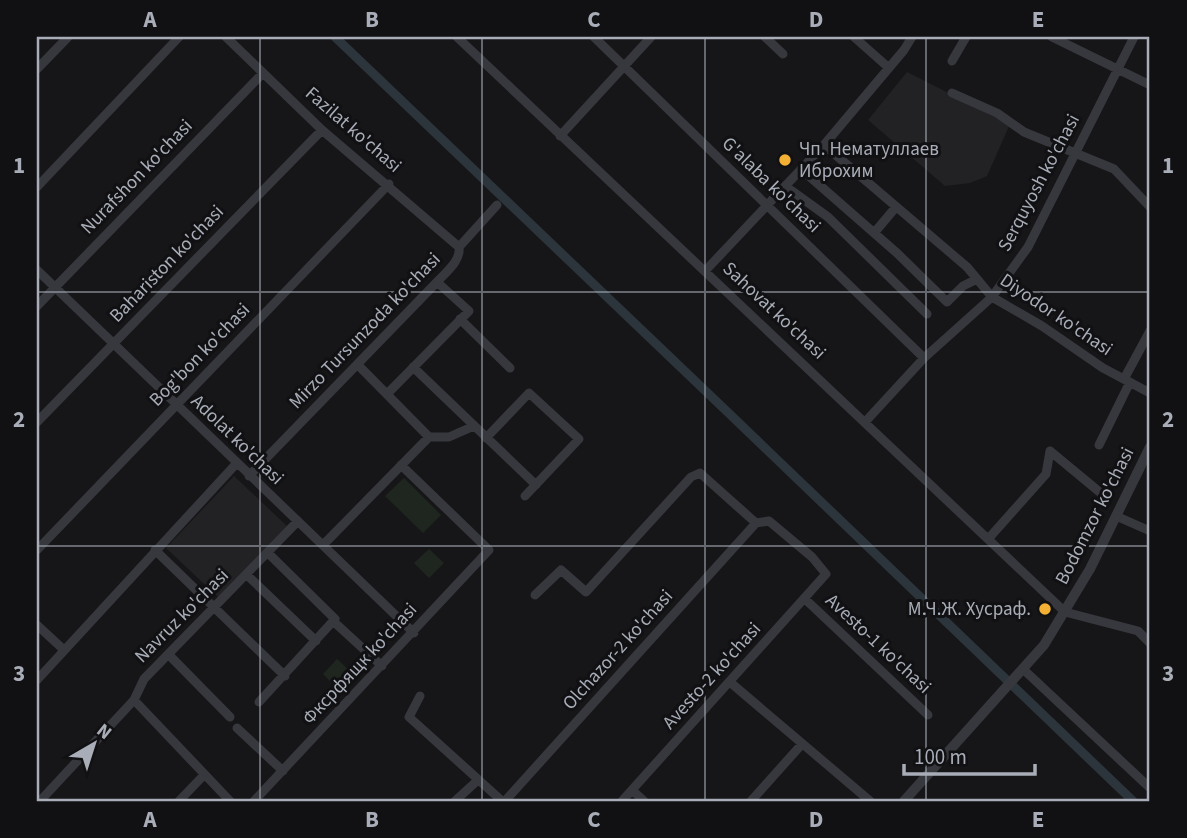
<svg xmlns="http://www.w3.org/2000/svg" width="1187" height="838" font-family="'Source Sans 3',sans-serif">
<style>
.built{fill:#222225}
.green{fill:#1e261f}
.lines{fill:none;stroke-linecap:round;stroke-linejoin:round}
.canal{stroke:#2c353c;stroke-width:9}
.minor{stroke:#37383d;stroke-width:9}
.tertiary{stroke:#37383d;stroke-width:10}
.grid{fill:none;stroke:#a8adb8;stroke-width:2;stroke-opacity:0.55}
.poi-dot{fill:#f2b134;stroke:#111113;stroke-width:2.5}
.labels{text-anchor:middle;dominant-baseline:central;stroke-width:6;stroke-linejoin:round;paint-order:stroke}
.street-label{font-size:19px;fill:#a8adb8;stroke:#111113}
.poi-label{font-size:19px;fill:#a8adb8;stroke:#111113;text-anchor:start}
.neatline{fill:none;stroke:#a8adb8;stroke-width:2.5}
.grid-label{font-size:23px;text-anchor:middle;font-weight:bold;fill:#a8adb8}
</style>
<rect width="100%" height="100%" fill="#161618"/>
<!-- built -->
<path class="built" d="M907,72L1010,124L987,176L970,183L945,186L868,120Z
M234,476L287,526L219,598L166,548Z"/>
<!-- green -->
<path class="green" d="M404,478L441,515L423,533L385,496Z
M429,549L444,563L429,578L414,563Z
M337,659L352,673L337,688L323,674Z"/>
<g class="lines">
<!-- canal -->
<path class="canal" d="M335,37C602,290 867,547 1133,801"/>
<!-- minor -->
<path class="minor" d="M226,37L322,130L459,247
M457,37L1065,612L1138,631L1150,643
M594,37L924,358
M765,37L783,54
M854,37L889,68
M1052,37L1150,85
M952,61L966,37
M37,69L68,37
M952,93L997,113L1024,132L1114,169L1150,207
M560,136L651,37
M824,145L967,267L992,297L1042,326L1103,368L1150,393
M801,169L898,254L947,302L963,286L977,279
M785,186L828,217L927,314
M37,187L179,37
M874,233L896,207
M37,270L414,633
M706,270L824,145L904,50L912,37
M37,306L263,73
M460,319L510,368
M358,365L429,437H449L474,426
M413,367L536,485
M1124,379L1150,331
M388,393L469,311L437,282
M866,421L924,358L992,297L1028,247L1134,37
M37,422L322,130
M486,438L529,393L579,439L525,496
M1099,445L1130,382
M1050,451L1102,494
M249,476L437,282C446,272 461,261 459,247L497,205
M1116,516L1150,531
M989,538L1046,474L1050,451
M323,545L429,437
M37,550L389,184
M155,550L285,676
M247,575L316,641
M535,595L561,570L586,592L691,477L700,473L756,523
M805,599L928,715
M333,621L382,666
M37,625L64,650
M169,655L230,717
M1024,670L1150,788
M37,680L236,464
M731,683L870,801
M420,696L409,717L502,801
M134,700L230,801
M259,702L335,619L268,553
M237,728L283,771
M632,790L644,801
M40,801L134,700L144,679L298,521
M179,801L204,775
M254,801L489,550L401,465
M455,801L478,780
M505,801L756,523
M622,801L826,574L812,557L769,521L756,523
M751,801L802,744"/>
<!-- tertiary -->
<path class="tertiary" d="M904,801L1044,645L1090,569L1150,447"/>
</g>
<!-- grid -->
<path class="grid" d="M260,37V801M482,37V801M705,37V801M926,37V801M37,292H1150M37,546H1150"/>
<!-- markers -->
<g class="poi-dot">
<circle cx="785" cy="160" r="7"/>
<circle cx="1045" cy="609" r="7"/>
</g>
<g class="labels">
<!-- street labels -->
<g class="street-label">
<text transform="translate(353 130) rotate(41)">Fazilat ko'chasi</text>
<text transform="translate(137 177) rotate(-46)">Nurafshon ko'chasi</text>
<text transform="translate(1039 183) rotate(-62)">Serquyosh ko'chasi</text>
<text transform="translate(771 185) rotate(44)">G'alaba ko'chasi</text>
<text transform="translate(167 264) rotate(-46)">Bahariston ko'chasi</text>
<text transform="translate(774 311) rotate(43)">Sahovat ko'chasi</text>
<text transform="translate(1056 315) rotate(34)">Diyodor ko'chasi</text>
<text transform="translate(365 331) rotate(-46)">Mirzo Tursunzoda ko'chasi</text>
<text transform="translate(200 355) rotate(-46)">Bog'bon ko'chasi</text>
<text transform="translate(237 440) rotate(44)">Adolat ko'chasi</text>
<text transform="translate(1095 516) rotate(-63)">Bodomzor ko'chasi</text>
<text transform="translate(182 616) rotate(-45)">Navruz ko'chasi</text>
<text transform="translate(878 644) rotate(43)">Avesto-1 ko'chasi</text>
<text transform="translate(618 650) rotate(-48)">Olchazor-2 ko'chasi</text>
<text transform="translate(360 664) rotate(-47)">Фксрфящк ko'chasi</text>
<text transform="translate(712 676) rotate(-48)">Avesto-2 ko'chasi</text>
</g>
<!-- poi labels -->
<g class="poi-label">
<text x="799" y="149">Чп. Нематуллаев<tspan x="799" dy="22">Иброхим</tspan></text>
<text x="1031" y="609" text-anchor="end">М.Ч.Ж. Хусраф.</text>
</g>
</g>
<!-- border -->
<rect width="1187" height="838" fill="none" stroke="#111113" stroke-width="77"/>
<!-- north arrow -->
<g transform="translate(94 744) rotate(39)" stroke="#111113" stroke-width="5" paint-order="stroke">
<path d="M0-5L12 26L0 18L-12 26Z" fill="#a8adb8"/>
<text y="-10" font-size="19" font-weight="bold" text-anchor="middle" fill="#a8adb8">N</text>
</g>
<!-- scale -->
<path d="M904 764v10h131v-10" fill="none" stroke="#a8adb8" stroke-width="3.5"/>
<text x="914" y="764" font-size="21" fill="#a8adb8" stroke="#111113" stroke-width="5" paint-order="stroke">100 m</text>
<rect x="38" y="38" width="1110" height="762" class="neatline"/>
<g class="grid-label">
<text x="150" y="27">A</text>
<text x="372" y="27">B</text>
<text x="594" y="27">C</text>
<text x="816" y="27">D</text>
<text x="1038" y="27">E</text>
<text x="19" y="173">1</text>
<text x="1168" y="173">1</text>
<text x="19" y="427">2</text>
<text x="1168" y="427">2</text>
<text x="19" y="681">3</text>
<text x="1168" y="681">3</text>
<text x="150" y="827">A</text>
<text x="372" y="827">B</text>
<text x="594" y="827">C</text>
<text x="816" y="827">D</text>
<text x="1038" y="827">E</text>
</g>
</svg>
